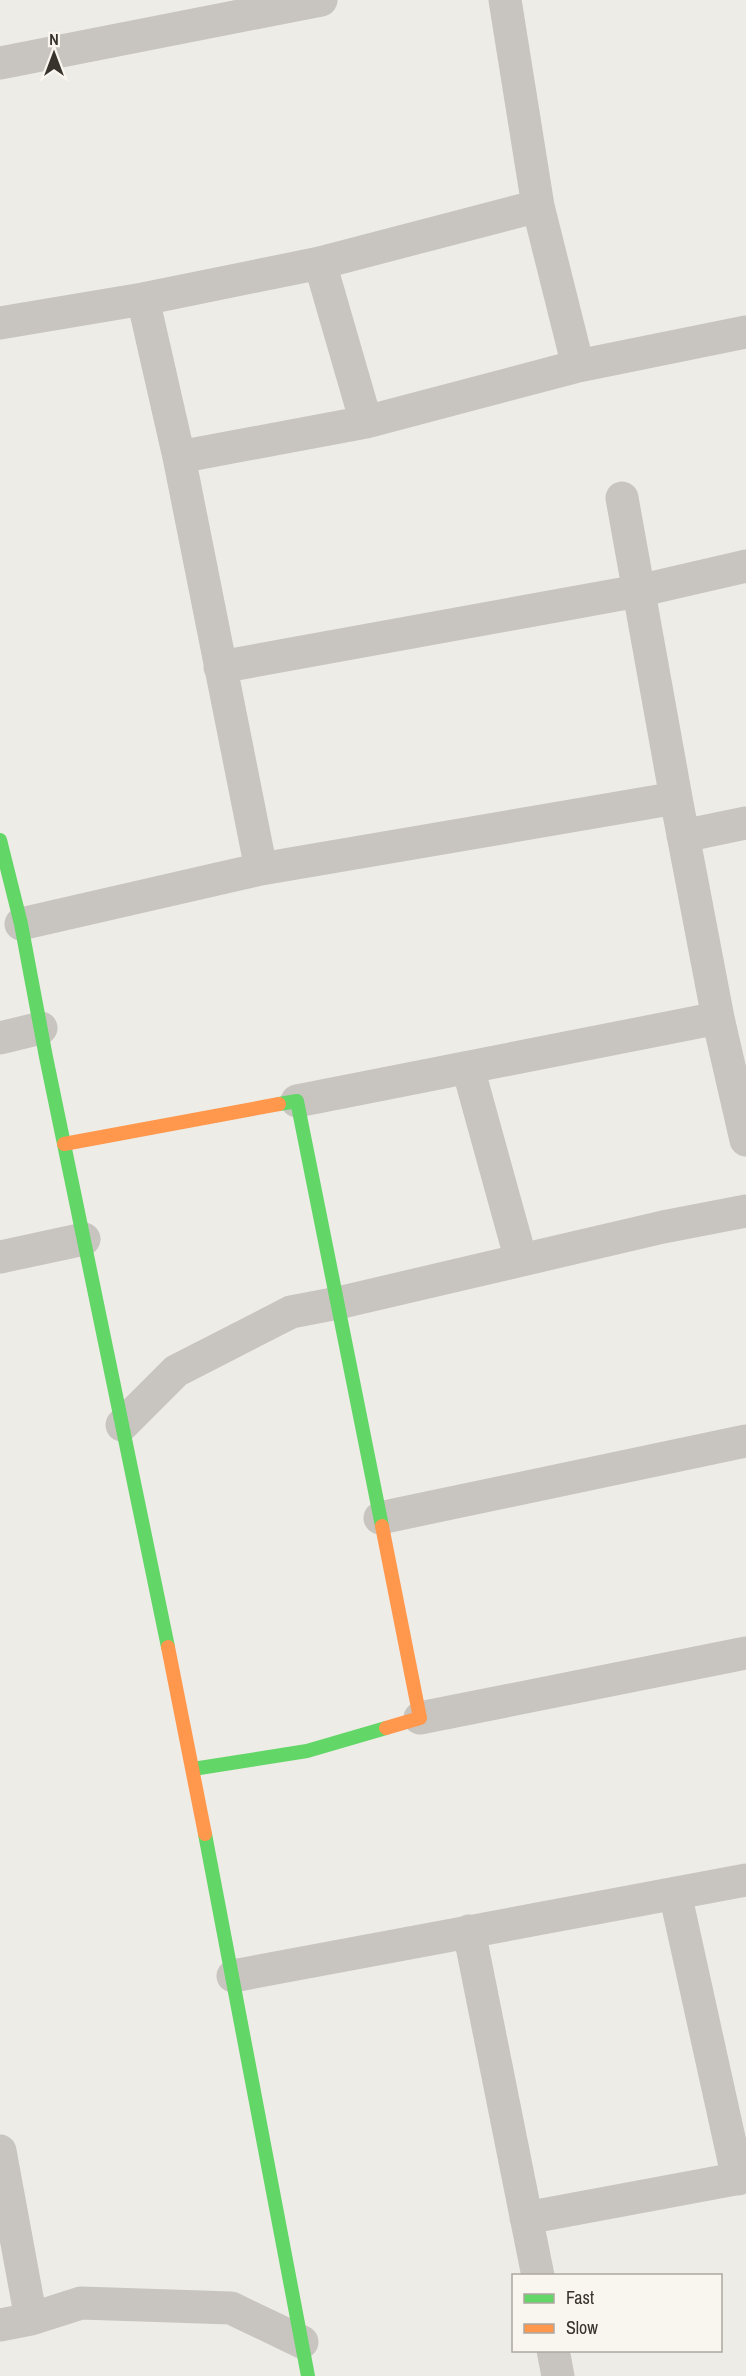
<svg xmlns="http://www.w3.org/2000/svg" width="746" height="2376" font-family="'Archivo Narrow',sans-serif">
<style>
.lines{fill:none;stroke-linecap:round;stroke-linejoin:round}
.street{stroke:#c8c4bf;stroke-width:33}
.fast{stroke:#63d668;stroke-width:14}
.slow{stroke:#ff974d;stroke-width:14}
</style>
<rect width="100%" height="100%" fill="#eeece6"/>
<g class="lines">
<!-- street -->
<path class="street" d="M0,63L321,0
M320,263L366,422
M0,323L143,299L320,263L538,206
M578,366L746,332
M179,457L366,422L578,366L538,206L505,0
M220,667L638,591L746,566
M676,798L718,1018L746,1140
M683,836L746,823
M261,869L676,798L622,498
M21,924L261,869L179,457L143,299
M0,1038L41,1028
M468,1068L521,1260
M297,1101L718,1018
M0,1257L84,1239
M122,1425L176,1371L291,1312L338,1303L663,1227L746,1211
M380,1518L746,1441
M420,1718L746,1653
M675,1893L738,2179
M469,1931L538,2276
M233,1976L746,1880
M0,2151L31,2319
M526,2218L746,2177
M0,2325L31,2319L81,2303L231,2308L302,2342
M553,2350L558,2376"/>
<!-- fast -->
<path class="fast" d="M0,840L21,924L46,1057L168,1647
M279,1104L297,1101L382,1526
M193,1769L307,1751L386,1728
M205,1834L308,2376"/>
<!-- slow -->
<path class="slow" d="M64,1144L279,1104
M382,1526L420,1718L386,1728
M168,1647L205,1834"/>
</g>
<!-- legend -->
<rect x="512" y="2274" width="210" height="78" fill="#f9f6ef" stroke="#aca8a1" stroke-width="1.5"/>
<rect x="524" y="2294" width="30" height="9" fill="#63d668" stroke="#aca8a1" stroke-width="1.5"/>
<text x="566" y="2304" font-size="18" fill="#39332d">Fast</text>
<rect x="524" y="2324" width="30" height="9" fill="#ff974d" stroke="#aca8a1" stroke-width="1.5"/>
<text x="566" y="2334" font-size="18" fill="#39332d">Slow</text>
<!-- north arrow -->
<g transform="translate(54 54)" stroke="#f9f6ef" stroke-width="4.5" paint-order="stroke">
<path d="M0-4.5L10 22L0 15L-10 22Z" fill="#39332d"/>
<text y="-9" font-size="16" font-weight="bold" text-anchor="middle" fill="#39332d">N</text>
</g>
</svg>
